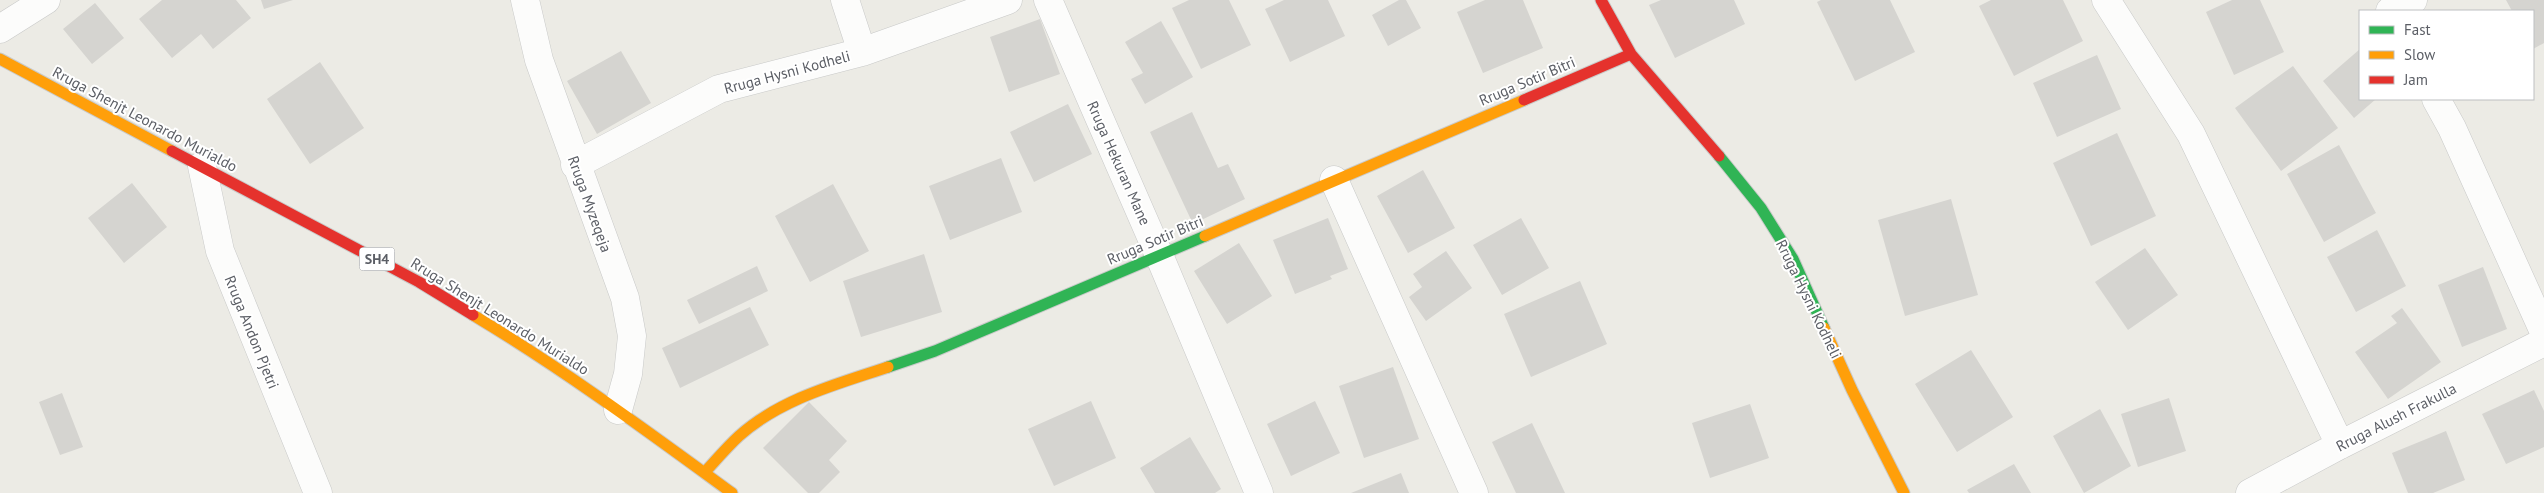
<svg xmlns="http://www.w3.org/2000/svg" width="2544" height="493" font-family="'PT Sans',sans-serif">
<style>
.building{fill:#d5d4d0}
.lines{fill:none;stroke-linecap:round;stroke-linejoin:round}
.street-casing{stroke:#c8c9c8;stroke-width:29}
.fast-casing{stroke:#c9cac9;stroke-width:13}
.slow-casing{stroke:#c9cac9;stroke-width:13}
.jam-casing{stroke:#c9cac9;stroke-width:13}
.street{stroke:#fcfcfb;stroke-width:28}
.fast{stroke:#30b455;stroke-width:11}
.slow{stroke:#ff9f0a;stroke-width:11}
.jam{stroke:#e5322d;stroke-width:11}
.labels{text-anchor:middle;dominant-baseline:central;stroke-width:4;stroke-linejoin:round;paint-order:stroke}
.shield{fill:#fff;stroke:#8c8e93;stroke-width:1}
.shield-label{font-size:14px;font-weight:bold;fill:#5b5e65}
.street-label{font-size:15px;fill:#5b5e65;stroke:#fff}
</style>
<rect width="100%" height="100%" fill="#ecebe5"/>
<!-- building -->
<path class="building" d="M162,0H236L251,18L213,49L201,34L172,58L139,19Z
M261,0H293L264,9Z
M1189,0H1229L1251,45L1201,69L1172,8Z
M1284,0H1328L1345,36L1290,62L1265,9Z
M1399,0H1406L1421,28L1388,46L1372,15Z
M1485,0H1523L1543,48L1483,73L1457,12Z
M1661,0H1734L1745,24L1675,58L1649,5Z
M1821,0H1890L1915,52L1855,81L1817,2Z
M1991,0H2063L2083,41L2014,76L1979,6Z
M2232,0H2260L2284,52L2234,75L2206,12Z
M2506,0H2544V43L2533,49V11H2512Z
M95,3L124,38L92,64L63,29Z
M1040,19L1060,74L1009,92L990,37Z
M1161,21L1193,77L1145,104L1131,79L1143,73L1125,42Z
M2360,49V99H2376L2354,118L2323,81Z
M621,51L651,103L597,134L567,81Z
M2097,55L2121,109L2057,137L2033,83Z
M320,62L364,128L310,164L267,99Z
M2293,66L2338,128L2281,171L2235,108Z
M1068,104L1092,154L1034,182L1010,132Z
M1192,112L1218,168L1228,164L1245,199L1193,224L1150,132Z
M2117,133L2156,216L2091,246L2053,163Z
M2339,145L2376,213L2324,242L2287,174Z
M1001,158L1022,212L950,240L929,186Z
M1423,170L1455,228L1408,253L1377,196Z
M132,183L167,227L124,263L88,218Z
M833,184L869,251L810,282L775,216Z
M1951,199L1978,295L1905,316L1878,220Z
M1328,218L1348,269L1330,276L1332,279L1295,294L1273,240Z
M1521,218L1549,268L1502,295L1473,245Z
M2377,230L2406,286L2356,312L2327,257Z
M1239,243L1272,296L1227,324L1194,271Z
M2145,248L2178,295L2128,330L2095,282Z
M1446,251L1472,288L1426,321L1409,297L1422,287L1413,274Z
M924,254L942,312L861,337L843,281Z
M757,266L768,291L699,324L687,300Z
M2483,267L2507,329L2462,347L2438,285Z
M1580,281L1607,344L1531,377L1504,314Z
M750,307L769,345L680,388L662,348Z
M2402,308L2441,362L2388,399L2355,352L2397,323L2391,316Z
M1971,350L2013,417L1957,452L1915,384Z
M1393,367L1419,439L1364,458L1339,386Z
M2534,390L2544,411V447L2506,464L2482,414Z
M62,393L83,447L60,455L39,402Z
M2169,398L2186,451L2138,467L2121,414Z
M1091,401L1116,458L1054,486L1028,429Z
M1315,401L1340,453L1291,476L1267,424Z
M809,402L847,441L829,460L840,472L819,493H808L763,448Z
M1750,404L1769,458L1710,478L1692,423Z
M2100,409L2131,466L2084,493L2053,436Z
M1532,423L1565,493H1516L1492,442Z
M2446,431L2465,480L2433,493H2408L2392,453Z
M1190,437L1221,489L1215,493H1155L1140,468Z
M2014,464L2031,493H1969L1967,490Z
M1401,473L1409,493H1351Z"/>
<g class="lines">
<!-- street casing -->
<g class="street-casing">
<path id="street" d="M525,0L539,60L625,298L632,336L628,374L618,410
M845,0L862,52
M1048,0L1159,255L1259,493
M2106,0L2191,134L2340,445
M2390,11L2413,0
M0,29L46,0
M2436,99L2452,128L2544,332
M575,165L719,89L862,52L1008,0
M202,166L220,251L318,493
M1334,180L1474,493
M2250,493L2340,445L2544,342"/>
</g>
<!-- fast casing -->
<g class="fast-casing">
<path id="fast" d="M1719,156L1761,208L1793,259L1824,328
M888,367L935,351L1205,236"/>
</g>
<!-- slow casing -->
<g class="slow-casing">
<path id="slow" d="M0,59L172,151
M1205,236L1524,100
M473,315C563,369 647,431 732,493
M1824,328L1852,390L1904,493
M705,472C716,460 727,447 739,436C780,399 837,384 888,367"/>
</g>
<!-- jam casing -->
<g class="jam-casing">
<path id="jam" d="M1601,0L1631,54L1719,156
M1524,100L1631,54
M172,151L419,282L473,315"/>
</g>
<!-- street -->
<use href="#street" class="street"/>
<!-- fast -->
<use href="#fast" class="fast"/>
<!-- slow -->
<use href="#slow" class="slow"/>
<!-- jam -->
<use href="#jam" class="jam"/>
</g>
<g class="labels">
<!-- shield labels -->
<rect class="shield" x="359.5" y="247.5" width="35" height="23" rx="4"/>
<g class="shield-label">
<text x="377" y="259">SH4</text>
</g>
<!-- street labels -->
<g class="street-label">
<text transform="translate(787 72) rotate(-15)">Rruga Hysni Kodheli</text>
<text transform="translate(1527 81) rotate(-23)">Rruga Sotir Bitri</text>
<text transform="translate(145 119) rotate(28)">Rruga Shenjt Leonardo Murialdo</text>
<text transform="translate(1119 163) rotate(66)">Rruga Hekuran Mane</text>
<text transform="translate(590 204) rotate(70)">Rruga Myzeqeja</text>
<text transform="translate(1155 240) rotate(-23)">Rruga Sotir Bitri</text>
<text transform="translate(1809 299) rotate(64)">Rruga Hysni Kodheli</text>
<text transform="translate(500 316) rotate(32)">Rruga Shenjt Leonardo Murialdo</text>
<text transform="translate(252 332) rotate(68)">Rruga Andon Pjetri</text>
<text transform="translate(2396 417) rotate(-27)">Rruga Alush Frakulla</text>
</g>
</g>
<!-- legend -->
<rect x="2359" y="10" width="175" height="90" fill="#ffffff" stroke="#bdbfc1"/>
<rect x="2369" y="26" width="25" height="8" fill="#30b455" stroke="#bdbfc1"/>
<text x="2404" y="35" font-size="15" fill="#5b5e65">Fast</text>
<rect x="2369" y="51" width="25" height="8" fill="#ff9f0a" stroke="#bdbfc1"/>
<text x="2404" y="60" font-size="15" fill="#5b5e65">Slow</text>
<rect x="2369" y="76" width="25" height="8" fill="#e5322d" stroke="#bdbfc1"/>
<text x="2404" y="85" font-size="15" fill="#5b5e65">Jam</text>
</svg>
